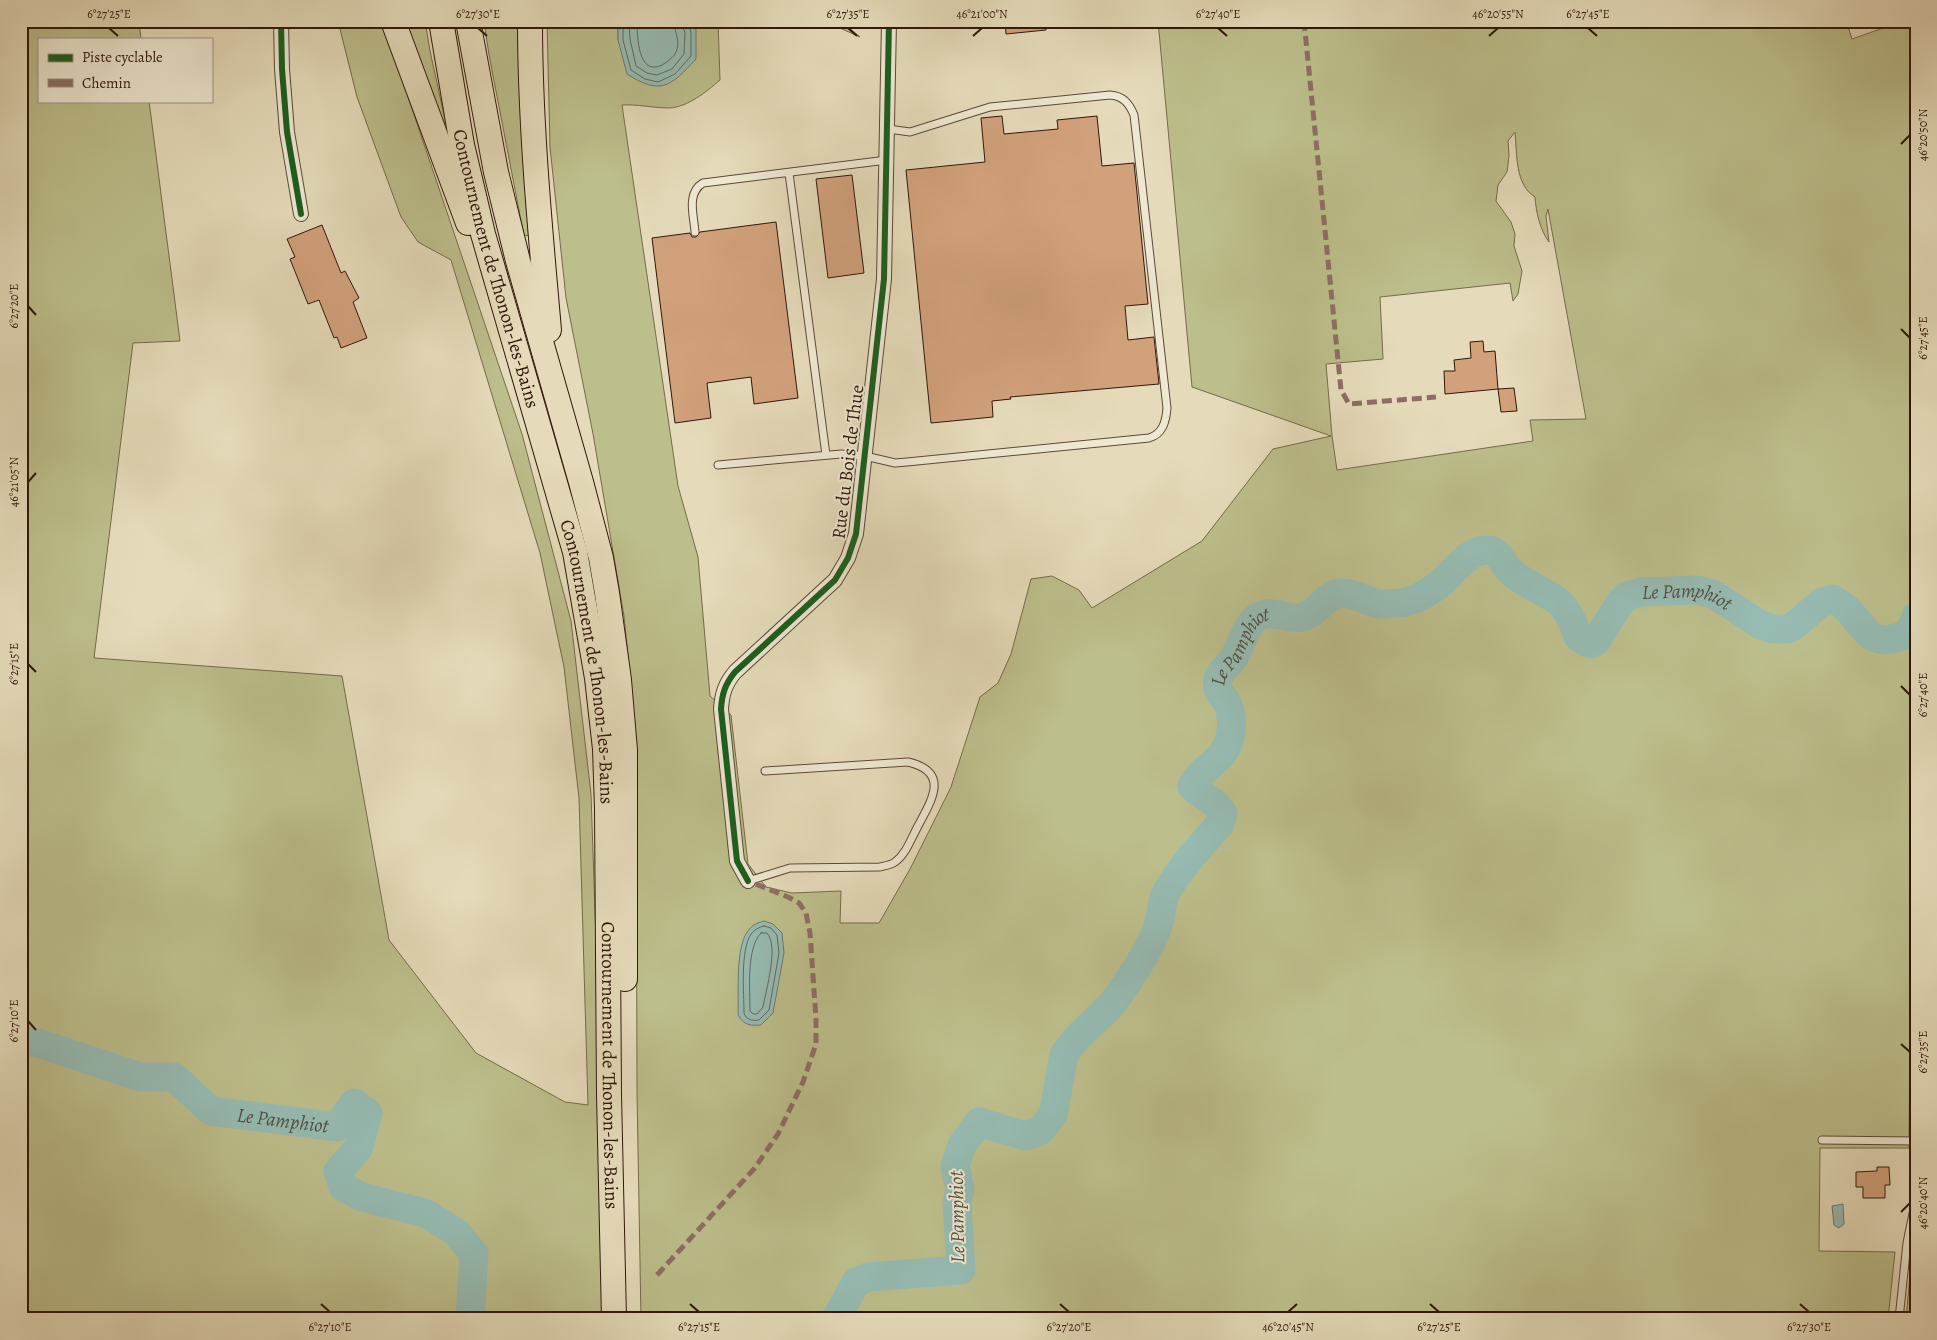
<svg xmlns="http://www.w3.org/2000/svg" width="1937" height="1340" font-family="Alegreya,serif">
<style>
.green{fill:#bcbe8b;stroke:#766a4a;fill-rule:evenodd}
.water{fill:#96bbb2;stroke:#6d796f}
.lines{fill:none;stroke-linecap:round;stroke-linejoin:round}
.shore{stroke:#63685e;stroke-width:1}
.river{stroke:#96bbb2;stroke-width:29}
.building{fill:#d1a17c;stroke:#30160a}
.lane-casing{stroke:#5d4736;stroke-width:9}
.street-casing{stroke:#5d4736;stroke-width:16}
.highway-casing{stroke:#30160a;stroke-width:26}
.lane{stroke:#eee8d2;stroke-width:7}
.street{stroke:#eee8d2;stroke-width:14}
.highway{stroke:#e5dbba;stroke-width:24}
.quiet{stroke:#8d6e63;stroke-width:5;stroke-dasharray:10 5;stroke-linecap:butt}
.cycleway-casing{stroke:#eee8d2;stroke-width:9}
.cycleway{stroke:#1b5e20;stroke-width:6}
.ticks{fill:none;stroke:#30160a;stroke-width:2}
.labels{text-anchor:middle;dominant-baseline:central;stroke-width:4;stroke-linejoin:round;paint-order:stroke}
.street-label{font-size:19px;fill:#30160a;stroke:#eee8d2}
.water-label{font-size:20px;font-style:italic;fill:#545045;stroke:#eee8d2}
.neatline{fill:none;stroke:#30160a;stroke-width:2}
.ticks-label{font-size:12px;text-anchor:middle;fill:#30160a}
</style>
<rect width="100%" height="100%" fill="#e5dbba"/>
<filter id="stains"><feTurbulence type="fractalNoise" baseFrequency=".004" numOctaves="4"/><feColorMatrix values="0 0 0 0 .2 0 0 0 0 .09 0 0 0 0 .02 0 0 0 .5 -.17"/></filter>
<radialGradient id="worn" r=".72"><stop offset=".6" stop-color="#630" stop-opacity="0"/><stop offset="1" stop-color="#630" stop-opacity=".3"/></radialGradient>
<!-- green -->
<path class="green" d="M21,21H139L141,39H39V101H149L180,341L133,343L94,658L342,676L389,940L476,1053L565,1102L588,1105L579,798L564,667L540,553L451,260L418,242L401,217L357,97L338,21H381L407,94L522,434L571,621L591,794L604,1176V1319H21Z
M401,21H425L430,51L452,152Z
M484,21H526L530,235L524,236L489,55Z
M547,21H618V40L696,30L691,21H718L720,80C706,92 688,107 669,108C653,108 637,104 622,105L678,486L698,557L710,696L731,715L748,864L766,887L792,893L841,891L840,923H879L910,869L951,787L980,697L998,683L1011,654L1031,579L1052,576L1079,590L1092,608L1202,541L1273,449L1331,436L1192,387L1158,21H1846L1852,39L1903,21H1916V996L1910,997L1909,1148H1820L1819,1251L1895,1252L1888,1319H641L637,1092L636,736L624,616L593,434L566,298L550,147ZM1515,132C1517,154 1515,185 1535,197C1536,212 1540,230 1549,242L1546,216L1548,209L1586,419L1530,420L1533,441L1337,470L1332,436L1326,364L1383,359L1380,297L1510,283L1513,301L1518,294L1522,271L1514,246L1515,234L1511,222L1496,201L1498,185L1507,172L1509,156L1508,141Z
M824,21H841L860,37Z
M1910,1274H1916V1319H1906Z"/>
<!-- water -->
<path class="water" d="M618,21H691L696,30V59C671,86 661,96 627,74L618,40Z
M764,921L773,924L782,933L784,953L773,1013L761,1025C750,1026 744,1025 738,1015C739,994 735,947 748,931C752,925 757,923 764,921Z
M1843,1204L1844,1224L1839,1228L1834,1225L1832,1206Z"/>
<g class="lines">
<!-- shore -->
<path class="shore" d="M623,21V40L631,70L645,79L658,82L675,74L691,56V32L687,21
M629,21L630,39L636,66L647,73L657,75L672,69L684,54L685,33L681,21
M637,21C637,36 638,77 662,65C667,62 674,57 676,52C681,42 674,31 674,21
M764,926L771,928L777,935L779,953L769,1010L759,1020C752,1021 746,1020 744,1013C744,993 740,951 751,934C754,930 759,927 764,926Z
M761,933H767C779,946 766,990 763,1007L757,1014H753L750,1011C750,991 746,948 761,933Z"/>
<!-- river -->
<g class="river">
<path id="s1" d="M21,1041L38,1043L140,1077H174L211,1111L337,1127L354,1103L368,1113L358,1149L338,1171L343,1187L362,1197L425,1213L456,1232L474,1254L470,1319"/>
<path id="s2" d="M836,1319L856,1282L868,1277L961,1270L957,1204L960,1189L955,1166L962,1145L979,1122L1026,1136L1041,1130L1053,1115L1064,1055C1077,1032 1103,1018 1118,996C1132,976 1150,949 1158,926C1162,916 1161,903 1166,893C1180,867 1201,846 1220,824L1223,814C1217,801 1201,796 1192,786C1201,767 1223,762 1229,741C1233,727 1233,714 1226,701C1223,697 1219,692 1218,688C1217,683 1218,677 1221,673C1225,667 1231,662 1235,656C1241,644 1245,629 1255,619C1268,607 1287,620 1302,617C1318,614 1324,595 1340,593C1353,592 1367,602 1380,604C1386,604 1393,604 1399,603C1412,602 1427,594 1437,586C1452,575 1467,549 1488,550C1500,551 1502,563 1509,570C1516,576 1525,583 1534,587C1544,593 1554,597 1562,605C1571,615 1574,627 1579,638L1591,644L1596,641L1620,603L1627,596L1641,592L1697,590L1715,595L1759,624L1772,629H1787L1795,625L1822,602L1833,599C1838,603 1845,606 1849,611C1864,627 1869,645 1896,638C1909,635 1912,628 1916,616"/>
</g>
</g>
<!-- building -->
<path class="building" d="M1005,21H1046V30L1006,34Z
M1002,116L1004,134L1058,129L1057,120L1097,116L1102,166L1134,163L1148,304L1125,306L1128,340L1154,337L1159,384L1010,397L1011,399L992,401L993,417L931,423L906,170L985,162L981,118Z
M852,175L864,273L828,278L816,179Z
M776,222L798,398L754,404L751,377L707,383L711,418L675,423L652,238L690,233L692,237H696L700,232Z
M322,225L341,273L345,271L359,298L353,302L367,338L341,348L337,337L334,338L319,300L308,304L290,259L295,257L287,239Z
M1483,341L1484,352L1495,351L1498,389L1445,394L1444,371H1455L1454,360L1471,358L1470,342Z
M1514,388L1517,411L1501,412L1498,389Z
M1877,1167H1889L1890,1185H1885V1198H1863V1187H1856V1172L1877,1171Z"/>
<g class="lines">
<!-- lane casing -->
<g class="lane-casing">
<path id="lane" d="M789,173L826,455
M695,232C694,216 686,193 703,183L887,160
M718,465L841,454L865,456L895,463L907,462L1149,438C1163,434 1166,421 1167,408L1134,115C1129,103 1123,96 1110,95L990,107L910,132L888,129
M748,881L790,868L880,867C884,866 891,865 895,862C906,854 911,839 918,826C931,801 951,772 908,762L765,771
M1822,1140L1916,1141
M1899,1319L1907,1243L1916,1199"/>
</g>
<!-- street casing -->
<g class="street-casing">
<path id="street" d="M281,21L282,69L287,132L301,214
M748,881L737,861L721,709C722,694 725,684 735,672L835,580L848,558L856,534L884,279L889,21"/>
</g>
<!-- highway casing -->
<g class="highway-casing">
<g id="highway">
<path d="M393,21L468,223"/>
<path id="s3" d="M441,21L462,145L483,234L575,552L597,678L605,749L607,809L609,1094L614,1319"/>
<path d="M468,21L496,172L518,261L581,482L601,558L607,593L619,680L625,750V979"/>
<path d="M530,21C530,124 540,228 549,330"/>
</g>
</g>
<!-- lane -->
<use href="#lane" class="lane"/>
<!-- street -->
<use href="#street" class="street"/>
<!-- highway -->
<use href="#highway" class="highway"/>
<!-- quiet -->
<path class="quiet" d="M1304,21L1341,390L1349,404L1436,397
M657,1275L754,1169L778,1134L803,1082L816,1044V1019L810,933L806,913L799,903L788,897L748,881"/>
<!-- cycleway casing -->
<g class="cycleway-casing">
<path id="cycleway" d="M281,21L282,69L287,132L301,214
M748,881L737,861L721,709C722,694 725,684 735,672L835,580L848,558L856,534L884,279L889,21"/>
</g>
<!-- cycleway -->
<use href="#cycleway" class="cycleway"/>
</g>
<!-- ticks -->
<path class="ticks" d="M109,28L118,36M478,28L487,36M848,28L857,36M1218,28L1227,36M1588,28L1597,36M973,36L982,28M1489,36L1498,28M1901,144L1910,135M28,306L36,315M1901,329L1910,338M28,482L36,473M28,664L36,672M1901,686L1910,695M28,1021L36,1030M1901,1044L1910,1052M1901,1212L1910,1203M321,1304L330,1312M690,1304L699,1312M1060,1304L1069,1312M1430,1304L1439,1312M1800,1304L1809,1312M1288,1312L1297,1304"/>
<g class="labels">
<!-- street labels -->
<g class="street-label">
<text stroke="none"><textPath href="#s3" startOffset="254">Contournement de Thonon-les-Bains</textPath></text>
<text transform="translate(848 462) rotate(-83)">Rue du Bois de Thue</text>
<text stroke="none"><textPath href="#s3" startOffset="659">Contournement de Thonon-les-Bains</textPath></text>
<text stroke="none"><textPath href="#s3" startOffset="1064">Contournement de Thonon-les-Bains</textPath></text>
</g>
<!-- water labels -->
<g class="water-label">
<text stroke="none"><textPath href="#s2" startOffset="1508">Le Pamphiot</textPath></text>
<text stroke="none"><textPath href="#s2" startOffset="949">Le Pamphiot</textPath></text>
<text stroke="none"><textPath href="#s1" startOffset="281">Le Pamphiot</textPath></text>
<text transform="translate(957 1217) rotate(-91)">Le Pamphiot</text>
</g>
</g>
<!-- margin -->
<rect width="1937" height="1340" fill="none" stroke="#e5dbba" stroke-width="55"/>
<!-- legend -->
<rect x="38" y="38" width="175" height="65" fill="#eee8d2" stroke="#a29482"/>
<rect x="48" y="54" width="25" height="8" fill="#1b5e20" stroke="#a29482"/>
<text x="82" y="62" font-size="15" fill="#30160a">Piste cyclable</text>
<rect x="48" y="79" width="25" height="8" fill="#8d6e63" stroke="#a29482"/>
<text x="82" y="88" font-size="15" fill="#30160a">Chemin</text>
<rect x="28" y="28" width="1882" height="1284" class="neatline"/>
<g class="ticks-label">
<text x="109" y="18">6°27'25"E</text>
<text x="478" y="18">6°27'30"E</text>
<text x="848" y="18">6°27'35"E</text>
<text x="982" y="18">46°21'00"N</text>
<text x="1218" y="18">6°27'40"E</text>
<text x="1498" y="18">46°20'55"N</text>
<text x="1588" y="18">6°27'45"E</text>
<text transform="translate(1923 135) rotate(-90)" y="4">46°20'50"N</text>
<text transform="translate(14 306) rotate(-90)" y="4">6°27'20"E</text>
<text transform="translate(1923 338) rotate(-90)" y="4">6°27'45"E</text>
<text transform="translate(14 482) rotate(-90)" y="4">46°21'05"N</text>
<text transform="translate(14 664) rotate(-90)" y="4">6°27'15"E</text>
<text transform="translate(1923 695) rotate(-90)" y="4">6°27'40"E</text>
<text transform="translate(14 1021) rotate(-90)" y="4">6°27'10"E</text>
<text transform="translate(1923 1052) rotate(-90)" y="4">6°27'35"E</text>
<text transform="translate(1923 1203) rotate(-90)" y="4">46°20'40"N</text>
<text x="330" y="1331">6°27'10"E</text>
<text x="699" y="1331">6°27'15"E</text>
<text x="1069" y="1331">6°27'20"E</text>
<text x="1288" y="1331">46°20'45"N</text>
<text x="1439" y="1331">6°27'25"E</text>
<text x="1809" y="1331">6°27'30"E</text>
</g>
<rect width="100%" height="100%" filter="url(#stains)"/>
<rect width="100%" height="100%" fill="url(#worn)"/>
</svg>
